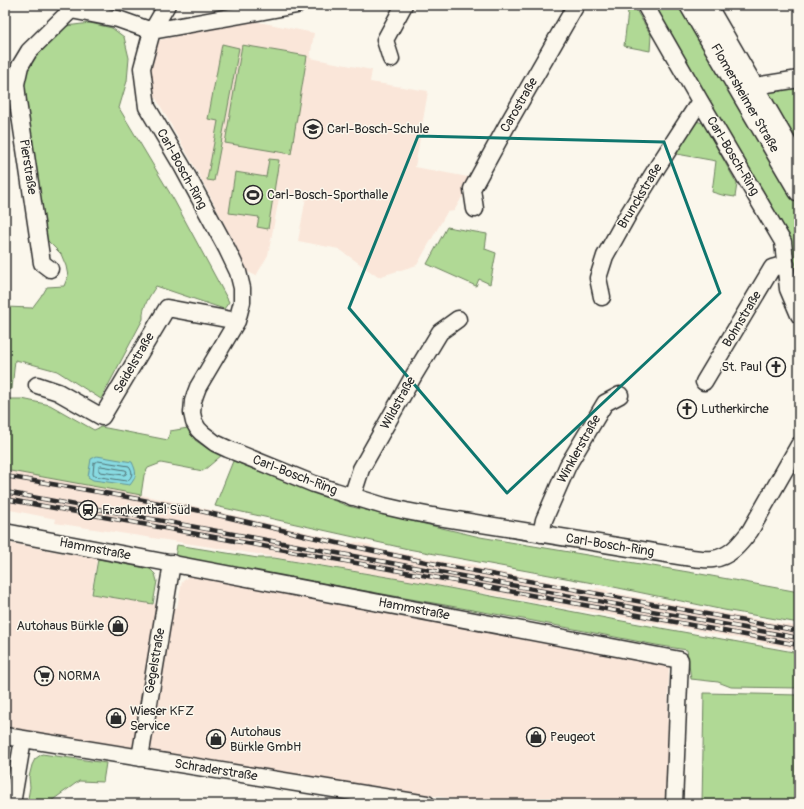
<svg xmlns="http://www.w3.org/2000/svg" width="804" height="809" font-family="Pangolin,sans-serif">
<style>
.built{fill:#fae6d9}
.green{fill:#b0d995;stroke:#6e8260}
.water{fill:#88dae1;stroke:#639498}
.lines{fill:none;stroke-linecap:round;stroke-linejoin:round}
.shore{stroke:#507174;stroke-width:1}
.minor-casing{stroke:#2b2b2b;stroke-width:19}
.major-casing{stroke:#2b2b2b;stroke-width:23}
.minor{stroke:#fbf7ec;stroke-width:16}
.major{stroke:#fbf7ec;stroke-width:20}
.rail-casing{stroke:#2b2b2b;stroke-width:4.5}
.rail{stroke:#fbf7ec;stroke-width:3;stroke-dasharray:9;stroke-linecap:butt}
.marked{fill:none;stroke:#0f766e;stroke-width:3;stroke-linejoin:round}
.labels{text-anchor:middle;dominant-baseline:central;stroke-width:3;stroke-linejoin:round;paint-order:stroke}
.street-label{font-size:13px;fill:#2b2b2b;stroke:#fbf7ec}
.poi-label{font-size:13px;fill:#2b2b2b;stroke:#fbf7ec;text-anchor:start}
</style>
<rect width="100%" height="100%" fill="#fbf7ec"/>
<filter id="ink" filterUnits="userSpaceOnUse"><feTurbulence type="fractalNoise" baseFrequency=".025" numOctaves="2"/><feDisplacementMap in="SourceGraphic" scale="8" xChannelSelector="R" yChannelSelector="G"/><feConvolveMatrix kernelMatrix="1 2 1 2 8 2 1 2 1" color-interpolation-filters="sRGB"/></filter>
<g filter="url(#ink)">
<!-- built -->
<path class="built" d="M249,20L314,33L310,58L372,70L370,82L428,91L415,167L473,178L454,211L447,212L417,265L378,277L339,249L298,241L306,197L280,193L268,255L256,276L248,272L237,248L197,171L153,93L149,67L155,41Z
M5,470L93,485L180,503L352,543L356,542L371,545L374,548L463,565L466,564L475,565L479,568L594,590L597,588L606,590L609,592L799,627V650L684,628L257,554L55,523L56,519L5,509Z
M5,542L97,559L91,594L177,608L182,582L189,576L407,616L669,667L666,794L663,804H486L11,732L5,768Z"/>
<!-- green -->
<path class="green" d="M593,5H633L651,35L650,51L624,46L628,11Z
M653,5H679L799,207V298L795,290L792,250L789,235Z
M90,23L112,28L124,37L129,58L127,81L119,108L174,200L229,302L224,309L156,286C150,296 142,306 143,319L101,399L57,371L24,362L15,360L12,389L5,390V307L32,308L41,296L42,294H43L47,287L64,286L68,276L66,266L61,254L43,236L28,133L24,81L29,62L66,26Z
M222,44L239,48L214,181L207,180L218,121L208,119Z
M242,45L307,56L291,154L225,143Z
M799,84V146L768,92L780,87Z
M696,121L703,123L737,184L735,197L722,195L712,192L716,161L677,154L678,150Z
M269,159L279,160L268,229L257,227L259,217L229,213L235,172L266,177Z
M447,227L487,234L485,249L496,253L490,284L479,279L476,286L427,264Z
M5,399H22L50,405L94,430L101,427L168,440L170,431L188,428L195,440L208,449L222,455L203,471L161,463L148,468L144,475L141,495L5,470Z
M233,461L348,506L480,537L706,575L799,592V623L724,610L609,586L408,549L215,506Z
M177,545L258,558H274L423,583L611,619L799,653V688L731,687L718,682L691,679L687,650L656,645L523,619L175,557Z
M98,559L150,569L155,574L157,581L153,604L92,594Z
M704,693L799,695V804H702Z
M42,754L106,763L103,782L79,781L47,804H27L30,787L29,777L32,765L35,759Z"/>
<!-- water -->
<path class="water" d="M97,456L132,462C137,473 137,476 130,485L93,480L88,477L91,459Z"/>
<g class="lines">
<!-- shore -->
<path class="shore" d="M98,461L129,466C133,471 133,477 127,481L94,476L93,474L94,463Z
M101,466L125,470L127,471L126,474L124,475L100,472L99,471V468Z"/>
<!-- minor casing -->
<g class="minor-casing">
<path id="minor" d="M167,5L152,31L142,68L147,107L182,166L227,249L238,272L242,288V302L237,321L198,387L195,395L193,401L192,413L194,422L198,429L202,433L215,443L228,449L314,484L335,491L384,506L406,511L432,516L685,557C694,558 704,560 713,559C730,557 740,544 750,531L799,445
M645,5L700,101L783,242L788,289L799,315
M708,5L799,162
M391,59L385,40L404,5
M755,86L799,79
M475,209L472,189L506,127L576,5
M50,269L42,263L18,102L16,84L20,66L29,51L71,10L118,19L152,31L297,5
M602,297L598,278L605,256L629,213L658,166L700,101
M704,382L772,268L786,264
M37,385L58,392L102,417L167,308L237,321
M352,497L361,469L414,375L440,332L458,319
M5,532L680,660L674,804
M541,534L544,520L568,465L605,403L620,395
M5,736L427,804
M140,758L172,563
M12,804L23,739"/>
</g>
<!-- major casing -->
<g class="major-casing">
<path id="major" d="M690,5L799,191"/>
</g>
<!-- minor -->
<use href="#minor" class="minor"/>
<!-- major -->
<use href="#major" class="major"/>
<!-- rail casing -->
<g class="rail-casing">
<path id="rail" d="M5,476L122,496L196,510L346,545L426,562L799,631
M5,492L799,638
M5,499L466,583L799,645"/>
</g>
<!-- rail -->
<use href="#rail" class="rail"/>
</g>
</g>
<!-- marked area -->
<path class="marked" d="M418,136L664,142L720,293L507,493L349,308Z"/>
<!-- icons -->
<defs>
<g id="school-ring" transform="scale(1)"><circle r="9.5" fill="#fbf7ec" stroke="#2b2b2b" stroke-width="1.5"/><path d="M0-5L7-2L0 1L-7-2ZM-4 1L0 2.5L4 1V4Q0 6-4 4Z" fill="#2b2b2b"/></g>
<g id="stadium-ring" transform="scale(1)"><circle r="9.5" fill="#fbf7ec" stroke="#2b2b2b" stroke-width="1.5"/><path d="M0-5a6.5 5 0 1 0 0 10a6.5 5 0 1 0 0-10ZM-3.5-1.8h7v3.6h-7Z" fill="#2b2b2b"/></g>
<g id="church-ring" transform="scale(1)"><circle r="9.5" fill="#fbf7ec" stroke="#2b2b2b" stroke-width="1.5"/><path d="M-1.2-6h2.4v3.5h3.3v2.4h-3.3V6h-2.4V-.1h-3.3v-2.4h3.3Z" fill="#2b2b2b"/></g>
<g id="station-ring" transform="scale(1)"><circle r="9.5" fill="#fbf7ec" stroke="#2b2b2b" stroke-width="1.5"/><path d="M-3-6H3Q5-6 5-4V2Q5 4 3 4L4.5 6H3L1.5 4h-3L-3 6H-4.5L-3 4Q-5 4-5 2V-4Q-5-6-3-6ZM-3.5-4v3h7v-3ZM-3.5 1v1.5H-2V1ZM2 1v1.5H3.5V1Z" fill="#2b2b2b"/></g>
<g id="shop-ring" transform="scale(1)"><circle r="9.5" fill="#fbf7ec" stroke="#2b2b2b" stroke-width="1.5"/><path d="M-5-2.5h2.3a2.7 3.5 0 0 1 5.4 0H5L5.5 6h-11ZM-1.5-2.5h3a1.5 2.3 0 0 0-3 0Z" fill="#2b2b2b"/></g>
<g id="supermarket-ring" transform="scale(1)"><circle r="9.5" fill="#fbf7ec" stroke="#2b2b2b" stroke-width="1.5"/><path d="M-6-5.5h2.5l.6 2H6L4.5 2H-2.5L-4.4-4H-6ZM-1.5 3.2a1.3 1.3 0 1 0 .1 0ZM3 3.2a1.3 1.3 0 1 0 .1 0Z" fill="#2b2b2b"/></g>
</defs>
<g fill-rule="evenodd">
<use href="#school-ring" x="313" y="129"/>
<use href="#stadium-ring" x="253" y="195"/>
<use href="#church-ring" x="776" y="367"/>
<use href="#church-ring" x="687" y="409"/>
<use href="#station-ring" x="88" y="510"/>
<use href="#shop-ring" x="118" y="626"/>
<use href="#supermarket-ring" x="44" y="676"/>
<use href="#shop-ring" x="116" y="718"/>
<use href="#shop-ring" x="536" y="737"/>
<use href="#shop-ring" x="216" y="739"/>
</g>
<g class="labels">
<!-- street labels -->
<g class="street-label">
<text transform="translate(745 98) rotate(60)">Flomersheimer Straße</text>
<text transform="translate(519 105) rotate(-60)">Carostraße</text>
<text transform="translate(733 156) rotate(59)">Carl-Bosch-Ring</text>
<text transform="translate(28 167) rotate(81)">Pierstraße</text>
<text transform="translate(182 169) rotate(61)">Carl-Bosch-Ring</text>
<text transform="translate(640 196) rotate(-59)">Brunckstraße</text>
<text transform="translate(742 319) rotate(-59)">Bohnstraße</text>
<text transform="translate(134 363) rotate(-60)">Seidelstraße</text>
<text transform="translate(398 403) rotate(-61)">Wildstraße</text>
<text transform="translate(579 449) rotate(-61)">Winklerstraße</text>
<text transform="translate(295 475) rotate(21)">Carl-Bosch-Ring</text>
<text transform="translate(610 545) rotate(9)">Carl-Bosch-Ring</text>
<text transform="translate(95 549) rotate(11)">Hammstraße</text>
<text transform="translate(414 609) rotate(11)">Hammstraße</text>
<text transform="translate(155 661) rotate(-80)">Gegelstraße</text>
<text transform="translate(216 770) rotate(9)">Schraderstraße</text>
</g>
<!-- poi labels -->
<g class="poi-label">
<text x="327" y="129">Carl-Bosch-Schule</text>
<text x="267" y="195">Carl-Bosch-Sporthalle</text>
<text x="762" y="367" text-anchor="end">St. Paul</text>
<text x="701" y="409">Lutherkirche</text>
<text x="102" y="510">Frankenthal Süd</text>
<text x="104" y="626" text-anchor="end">Autohaus Bürkle</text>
<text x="58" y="676">NORMA</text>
<text x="130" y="711">Wieser KFZ<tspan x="130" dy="15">Service</tspan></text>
<text x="230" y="732">Autohaus<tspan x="230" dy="15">Bürkle GmbH</tspan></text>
<text x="550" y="737">Peugeot</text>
</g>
</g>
<!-- margin -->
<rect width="804" height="809" fill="none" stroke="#fbf7ec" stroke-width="20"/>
<rect x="10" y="10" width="784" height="789" fill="none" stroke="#2b2b2b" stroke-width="1.5" filter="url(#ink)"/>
</svg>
